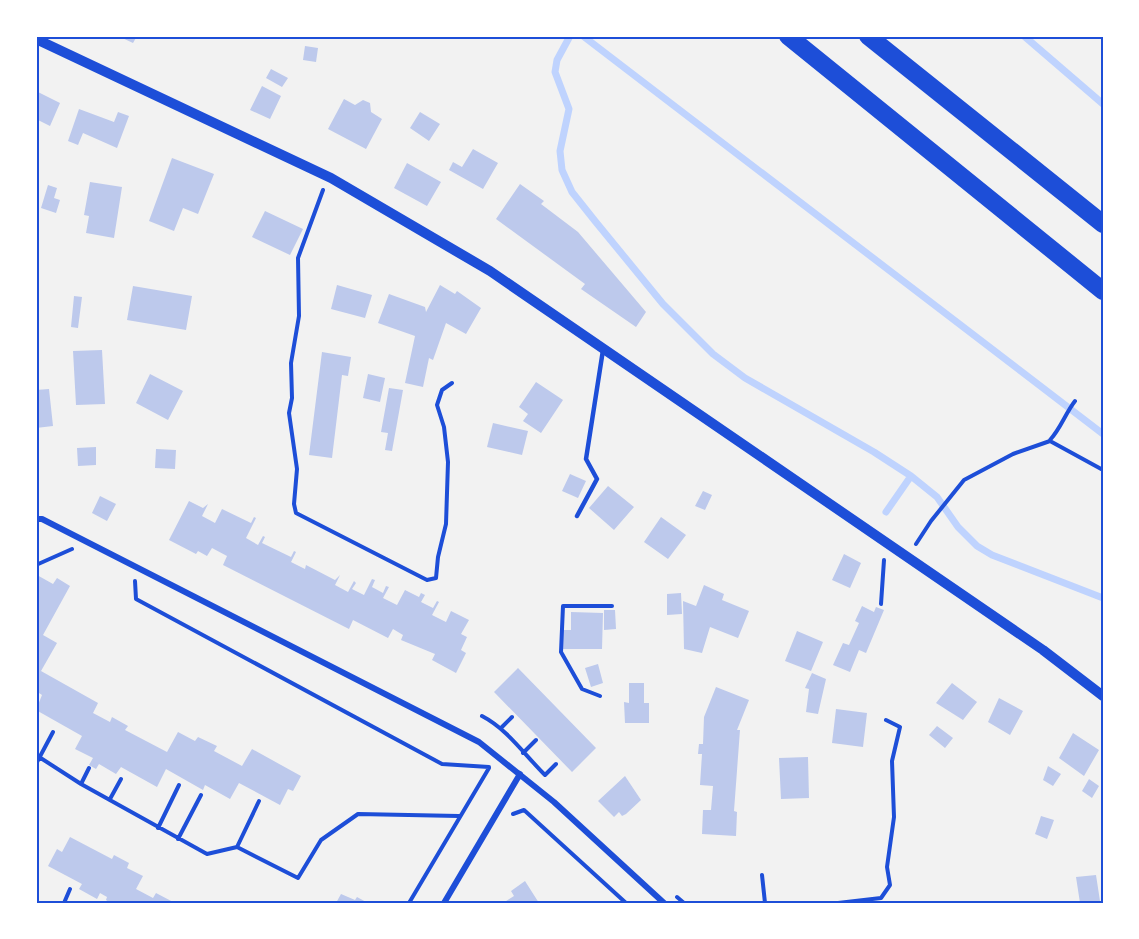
<svg xmlns="http://www.w3.org/2000/svg" width="1139" height="939" font-family="Montserrat,sans-serif">
<style>
.lines{fill:none;stroke-linecap:round;stroke-linejoin:round}
.stream{stroke:#bfd3fe;stroke-width:7}
.building{fill:#bdc9ec}
.path{stroke:#1d4ed8;stroke-width:4}
.service{stroke:#1d4ed8;stroke-width:4.5}
.minor{stroke:#1d4ed8;stroke-width:6}
.tertiary{stroke:#1d4ed8;stroke-width:10}
.motorway{stroke:#1d4ed8;stroke-width:18}
.neatline{fill:none;stroke:#1d4ed8;stroke-width:2}
</style>
<rect width="100%" height="100%" fill="#f2f2f2"/>
<g class="lines">
<!-- stream -->
<path class="stream" d="M570,36L557,60L555,72L569,109L560,151L562,170L572,192L595,221L663,304L713,354L745,378L874,452L911,476L937,497L958,527L977,546L992,555L1103,598
M583,36L1103,434
M1024,36L1103,104
M886,512L911,476"/>
</g>
<!-- building -->
<path class="building" d="M118,36H137L133,43Z
M305,46L318,48L316,62L303,60Z
M271,69L288,78L282,87L266,78Z
M262,86L281,96L270,119L250,110Z
M36,91L60,103L50,126L36,119Z
M344,99L355,105L363,100L370,103L371,112L382,119L366,149L328,129Z
M79,109L114,122L118,112L129,116L117,148L83,133L78,145L68,141Z
M420,112L440,124L429,141L410,128Z
M473,149L498,163L483,189L449,170L453,162L462,167Z
M172,158L214,174L198,214L183,208L174,231L149,221Z
M407,163L441,182L427,206L394,188Z
M90,182L122,187L114,238L86,233L89,216L84,215Z
M520,184L544,201L541,204L578,232L646,312L636,327L581,289L585,284L496,219Z
M48,185L57,188L54,198L60,200L56,213L41,208Z
M265,211L303,229L290,255L252,237Z
M337,285L372,295L365,318L331,309Z
M440,285L455,294L457,291L481,308L466,334L446,323L433,360L429,358L423,387L405,383L415,336L378,323L389,294L425,307L426,312Z
M133,286L192,296L186,330L127,320Z
M74,296L82,297L78,328L71,327Z
M102,350L105,404L76,405L73,351Z
M322,352L351,357L348,376L342,375L332,458L309,455Z
M150,374L183,391L168,420L136,403Z
M368,374L385,378L380,402L363,398Z
M536,382L563,400L541,433L523,421L528,414L519,407Z
M389,388L403,390L392,451L385,450L388,433L381,432Z
M49,389L53,426L36,428V390Z
M493,423L528,431L522,455L487,447Z
M96,447V465L78,466L77,448Z
M156,449L176,450L175,469L155,468Z
M570,474L586,481L578,498L562,491Z
M608,486L634,507L614,530L589,508Z
M703,491L712,495L705,510L695,506Z
M100,496L116,504L107,521L92,513Z
M189,501L203,508L208,504L202,516L215,523L222,509L251,523L254,517L256,518L246,538L258,545L263,536L265,537L262,543L291,557L294,551L296,552L291,562L305,569L306,565L335,580L340,575L335,585L348,592L354,581L356,583L352,589L364,595L372,579L375,580L372,587L383,593L386,586L389,587L383,598L397,605L405,590L419,597L421,593L425,595L421,602L433,608L437,601L439,602L432,615L446,622L451,611L469,620L461,634L467,637L461,650L466,653L456,673L432,660L435,654L401,640L403,635L393,629L388,638L353,620L349,629L223,565L227,556L212,548L207,556L198,551L196,554L169,540Z
M661,517L686,535L668,559L644,542Z
M844,554L861,563L850,588L832,580Z
M37,575L53,584L57,578L70,586L43,635L57,643L41,671L98,703L93,713L110,722L112,717L128,726L125,730L167,752L178,732L195,741L198,737L217,746L214,751L242,766L252,749L301,776L293,791L288,789L280,805L239,783L230,799L205,785L203,790L166,769L157,787L121,767L116,774L99,764L96,769L89,765L93,758L75,749L82,736L36,710L42,695L36,691Z
M704,585L724,594L722,600L749,611L738,638L710,627L702,653L684,649L683,601L696,606Z
M681,593L682,614L667,615V594Z
M862,606L874,612L876,607L884,610L866,653L859,650L850,672L833,665L843,643L849,645L859,623L855,621Z
M604,610H615L616,629L604,630Z
M571,612L603,613L602,649H562L563,630H571Z
M797,631L823,642L811,671L785,661Z
M598,664L603,683L591,687L585,668Z
M518,668L596,748L572,772L494,692Z
M812,673L826,679L818,714L806,712L809,689L805,688Z
M629,683H644V703H649V723H625L624,702L629,703Z
M952,683L977,702L963,720L936,703Z
M716,687L749,700L737,730H740L734,811L737,812L736,836L702,834L703,810H711L713,786L700,785L702,754H698L699,744H703L704,717Z
M999,698L1023,711L1010,735L988,722Z
M836,709L867,713L863,747L832,743Z
M937,726L953,738L945,748L929,735Z
M1073,733L1099,750L1084,776L1059,758Z
M808,757L809,798L781,799L779,758Z
M1048,766L1061,774L1053,786L1043,780Z
M625,776L641,800L626,814L622,816L619,812L614,817L598,801Z
M1089,779L1099,786L1092,798L1082,791Z
M1041,816L1054,820L1047,839L1035,834Z
M70,837L112,859L114,855L129,863L127,868L143,876L136,889L153,898L156,893L175,903H110L106,900L107,897L100,893L97,899L79,889L82,884L48,866L57,849L62,852Z
M1096,875L1100,901L1080,903L1076,877Z
M525,881L539,903H503L514,896L511,891Z
M341,894L355,900L357,897L368,903H336Z"/>
<g class="lines">
<!-- path -->
<path class="path" d="M323,190L298,258L299,316L291,363L292,398L289,413L297,469L294,504L296,513L427,580L436,578L438,557L446,524L448,462L444,427L437,405L442,390L452,383
M1050,440C1061,428 1065,414 1075,401
M916,544L931,521L964,480L1013,454L1050,441L1103,470
M36,565L72,549
M135,581L136,599L442,764L489,767
M881,604L884,560
M600,696L582,689L561,652L563,606H612
M482,716C507,729 524,754 544,774
M502,727L512,717
M523,753L536,740
M36,755L81,784L207,854L237,847L298,878L321,840L358,814L459,816
M36,764L53,732
M545,775L556,764
M81,784L89,768
M110,799L121,779
M513,814L524,810L626,903
M158,828L179,785
M178,839L201,795
M237,847L259,801
M762,875L765,903
M677,897L684,903
M64,903L70,889
M409,903L489,768
M473,903H474
M838,903L881,898L890,885L887,867L894,817L892,761L900,727L886,720"/>
<!-- service -->
<path class="service" d="M577,516L597,479L586,459L603,350"/>
<!-- minor -->
<path class="minor" d="M36,519H42L479,742L554,802L664,903
M444,903L520,774"/>
<!-- tertiary -->
<path class="tertiary" d="M36,39L331,178L490,271L1043,650L1103,696"/>
<!-- motorway -->
<path class="motorway" d="M788,36L1103,291
M868,36L1103,224"/>
</g>
<!-- border -->
<rect width="1139" height="939" fill="none" stroke="#ffffff" stroke-width="75"/>
<rect x="38" y="38" width="1064" height="864" class="neatline"/>
</svg>
